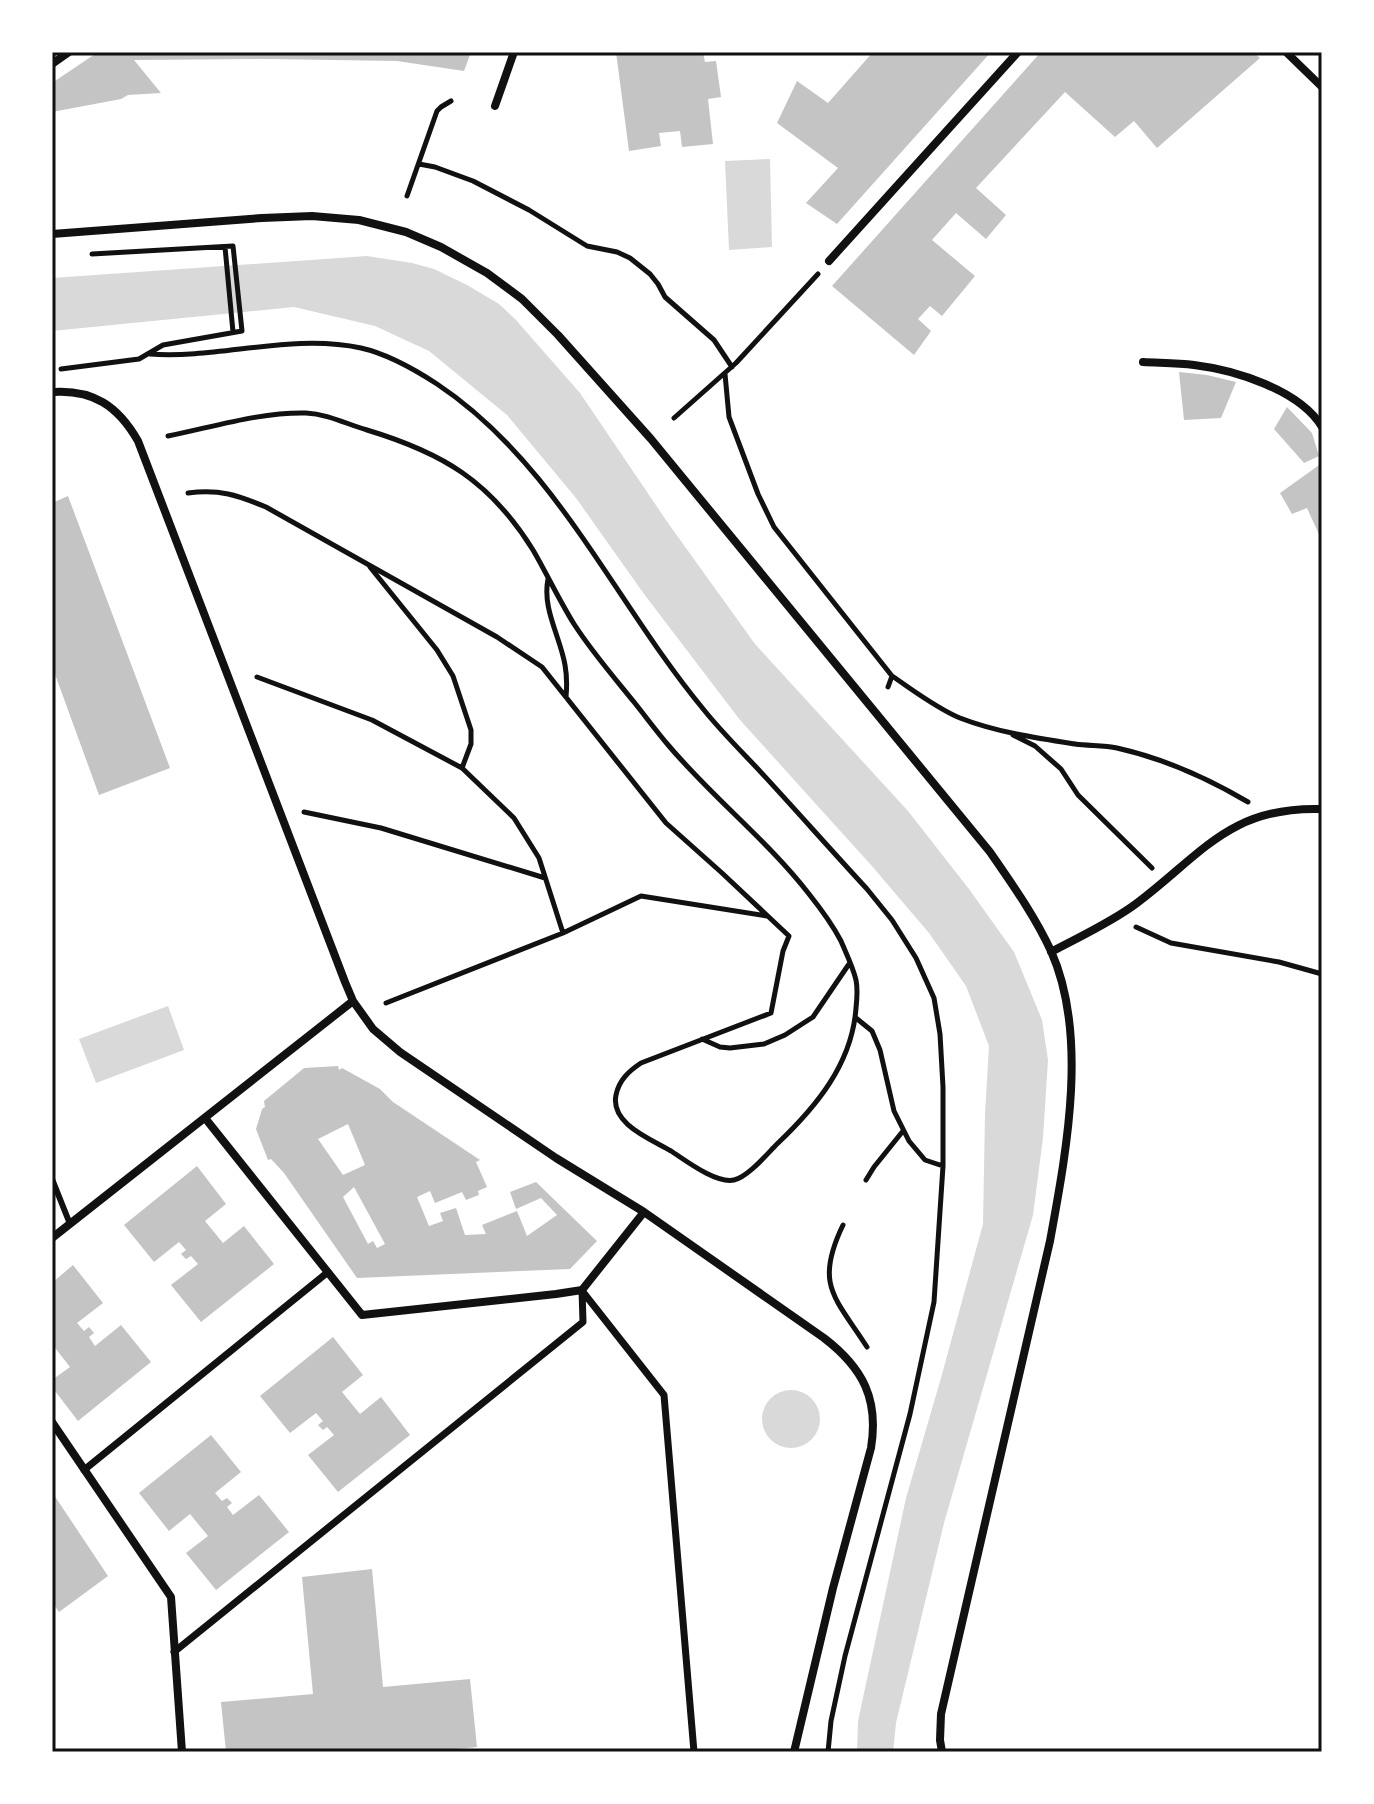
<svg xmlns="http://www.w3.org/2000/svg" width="1374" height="1804" font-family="'Sofia Sans Condensed',sans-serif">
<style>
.water{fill:#d9d9d9}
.building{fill:#c4c4c4;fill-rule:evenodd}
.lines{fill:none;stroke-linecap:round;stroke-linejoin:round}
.path{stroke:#111;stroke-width:5}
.service{stroke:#111;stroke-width:6}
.pedestrian{stroke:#111;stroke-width:7}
.minor{stroke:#111;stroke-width:8}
.neatline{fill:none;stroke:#111;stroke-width:3}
</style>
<rect width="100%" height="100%" fill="#fff"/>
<!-- water -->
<path class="water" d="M770,159L772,247L729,250L725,161Z
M367,256L412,263L434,269L467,285L499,304L516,320L580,393L668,523L755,644L908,811L969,889L1014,952L1042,1020L1048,1060L1043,1138L1033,1215L944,1523L896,1723L893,1752H857L858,1721L906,1498L941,1378L983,1224L985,1114L989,1046L966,986L929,933L871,865L740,720L644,594L576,498L507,415L429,351L375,326L294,307L52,331V278Z
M168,1006L184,1050L96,1083L79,1039Z
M762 1419a29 29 0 1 1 58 0a29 29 0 1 1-58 0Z"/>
<!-- building -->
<path class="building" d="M98,52H471L464,71L397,61L269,59L134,60L161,93L128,95L121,99L52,112V83Z
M616,52H647V54L703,52L705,62L716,61L721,97L708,99L713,144L682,147L680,131L659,133L661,146L629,151Z
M873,52H991L837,224L806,203L838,168L777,123L797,81L828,103Z
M1041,52H1253L1260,58L1157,148L1134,121L1115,137L1065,92L976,188L1006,215L986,239L956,213L932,240L975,276L942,316L930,306L918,319L931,331L914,355L832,286Z
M1179,372L1207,375L1236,382L1221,418L1184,420Z
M1287,407L1312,433L1319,456L1304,463L1274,429Z
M1322,463V541L1307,508L1292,514L1280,493Z
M68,496L170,768L99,795L52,666V503Z
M338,1066L339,1070L342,1068L380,1089L393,1102L480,1160L476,1162L487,1187L478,1191L479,1195L466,1200L462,1192L435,1203L430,1191L417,1197L429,1226L443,1221L440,1213L456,1208L465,1235L486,1234L482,1225L517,1211L527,1236L557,1215L541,1198L516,1209L510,1192L536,1182L597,1241L570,1269L357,1278L284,1173L271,1159L268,1160L256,1129L262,1109L265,1107L264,1101L304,1068ZM348,1124L365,1165L343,1175L318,1139ZM354,1187L385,1244L377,1248L373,1241L368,1244L343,1197Z
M197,1166L226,1204L205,1221L223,1243L244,1226L274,1264L201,1322L171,1285L198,1264L191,1256L186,1259L181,1254L186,1250L179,1242L154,1262L124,1225Z
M73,1265L103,1303L77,1323L84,1331L89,1327L94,1333L89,1337L95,1346L121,1325L151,1362L78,1421L52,1387V1380L70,1367L52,1344V1283Z
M333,1337L363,1375L342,1392L360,1414L381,1397L410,1435L338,1492L308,1455L334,1435L327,1427L323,1430L318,1425L323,1421L316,1413L290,1433L260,1396Z
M211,1435L241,1472L215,1493L222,1501L227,1498L232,1503L227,1507L233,1515L259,1495L289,1532L216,1590L186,1553L208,1536L190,1514L169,1531L139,1493Z
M52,1492L108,1576L59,1612L52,1602Z
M372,1569L383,1687L470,1679L477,1747L426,1752H226L221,1702L313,1694L302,1577Z"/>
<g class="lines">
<!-- path -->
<path class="path" d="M419,164L435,167L473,181L529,210L587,246L617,252L630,258L650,274L658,284L665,297L714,340L732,367
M407,196L437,111L441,107L451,101
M225,247L233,332
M150,354C219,359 291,333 361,348C388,354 414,369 437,384C556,463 615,603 704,710C720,730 739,749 757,768C794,808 830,849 867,889L892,920L916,958L934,998L940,1034L943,1087V1166L934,1302L910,1414L845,1656L831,1721L828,1752
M61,369L139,359L163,345L242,331L233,246L92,254
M725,374L729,417L758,494L774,527L892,676L888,687
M674,418L736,363L818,274
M168,436C213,427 260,412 306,413C328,414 346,424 367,430C443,453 490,481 533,550C547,574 559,600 574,624C592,652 613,676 634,702C646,717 657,732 669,746C713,798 767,840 809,894C821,909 832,924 841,941C846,953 853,967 856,980C858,990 857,999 856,1008C852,1064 816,1107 777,1144C767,1154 748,1177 734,1180C716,1184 685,1160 671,1151C651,1139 610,1124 616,1095C619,1080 629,1071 641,1063L771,1013L783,951L789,936L722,873L666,823L542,667L497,637L266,507C237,495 220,489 188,493
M370,567L437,650L453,676L471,730V744L462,768
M548,579C542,609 560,636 565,665C567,676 567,686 566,697
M892,676C913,690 936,708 960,718C996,732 1036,738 1075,744C1089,746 1104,745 1117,748C1162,758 1209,779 1248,802
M257,677L372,720L462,768L514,818L539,858L563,933
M1013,735L1035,746L1061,769L1078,795L1152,868
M304,812L381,828L545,878
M1136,927L1171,943L1279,962L1322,974
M386,1003L563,933L641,896L767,916
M856,1018L872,1031L880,1050L894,1111L909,1141L925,1160L943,1166
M702,1039L720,1047L730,1048L764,1044L785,1035L813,1017L849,964
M866,1180L874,1167L903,1131
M843,1225C814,1285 835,1297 867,1347"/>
<!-- service -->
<path class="service" d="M52,1179L70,1224"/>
<!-- pedestrian -->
<path class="pedestrian" d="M583,1292L664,1395L694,1752
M84,1470L328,1272
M174,1652L583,1322L582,1290"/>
<!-- minor -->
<path class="minor" d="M1286,52L1322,87
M52,64L69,52
M495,106L514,52
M52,234L262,218L312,216L359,220L406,232L441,247L487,273L522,299L558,335L651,439L990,852C1012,884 1035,916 1051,951C1089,1036 1066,1153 1050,1241L941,1714L940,1740L942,1752
M829,261L1018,52
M1143,362C1160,363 1177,363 1194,365C1235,370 1300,390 1322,427
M52,392C93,389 118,406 138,441L345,982L353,1001L373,1029L400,1052L556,1158L644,1212L824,1338C863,1368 879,1399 871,1448L833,1588L794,1752
M1051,952C1079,937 1112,922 1137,903C1202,854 1230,806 1322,809
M205,1118L362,1315L556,1294L582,1290L644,1212
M52,1238L353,1001
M52,1422L171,1597L182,1752"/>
</g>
<!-- border -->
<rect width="1374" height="1804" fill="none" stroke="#ffffff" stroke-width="108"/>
<rect x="54" y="54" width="1266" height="1696" class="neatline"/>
</svg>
